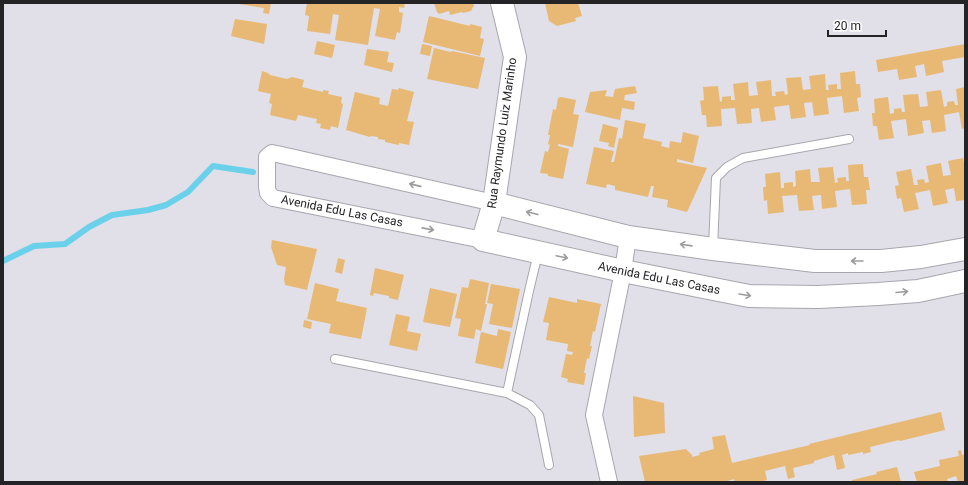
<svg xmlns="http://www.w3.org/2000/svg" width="968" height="485" font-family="Roboto,sans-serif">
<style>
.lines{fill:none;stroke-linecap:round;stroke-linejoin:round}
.stream{stroke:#6bd1ea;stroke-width:6}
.building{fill:#e7b975}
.lane-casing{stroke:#a8a6ad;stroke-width:10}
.street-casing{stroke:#a8a6ad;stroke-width:18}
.secondary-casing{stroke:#a8a6ad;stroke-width:24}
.lane{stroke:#fff;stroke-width:8}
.street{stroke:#fff;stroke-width:16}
.secondary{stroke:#fff;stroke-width:22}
.oneway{stroke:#9c9c9d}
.labels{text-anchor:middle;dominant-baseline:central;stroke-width:3.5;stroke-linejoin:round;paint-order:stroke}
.street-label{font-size:12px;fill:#242326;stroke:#fff}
</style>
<rect width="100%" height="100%" fill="#e1dfe7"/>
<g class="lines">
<!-- stream -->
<path class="stream" d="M3,261L34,246L65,244L89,227L112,215L148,210L166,205L188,192L213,166L253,172"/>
</g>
<!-- building -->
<path class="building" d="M239,3H271L269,14L263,13L264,8L239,4Z
M307,3H405L404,8L399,7V12L403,13L400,33L397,32L395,40L375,36L380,9L374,8L368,45L335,40L339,15L333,14L330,34L307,31L309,16L305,15Z
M434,3H473L474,6L473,7L471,11L463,13L462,12L450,15L449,11L439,14L437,12Z
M545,3H578L582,16L575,18L576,21L557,26L549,21Z
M429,16L470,26V24L482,27L480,38L484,39L480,56L423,42Z
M235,19L267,24L264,44L231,36Z
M317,41L335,45L332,58L314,54Z
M422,44L432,46L430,56L420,54Z
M965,44V57L942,61L944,72L926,76L924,64L915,66L917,77L899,80L897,69L878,72L876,60Z
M434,48L451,52L452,51L485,58L478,89L427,79Z
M367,49L389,52L387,62L394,63L392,72L364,65Z
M262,71L268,73L270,75L287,79L292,77L304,80L302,87L323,92V90L329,91L328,94L342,97L341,103L343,104L338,128L331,126L330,130L320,128L321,124L316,123L317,119L298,115L296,121L270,115L272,104L269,103L271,94L258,91Z
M855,71L856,84H860L861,97L857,98L859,111L844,113L842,96L827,98L829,114L814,116L812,102L804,103L806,117L791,119L789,105L774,107L776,120L761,122L759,108L751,109L752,123L737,124L735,108L721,109L722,126L707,127L706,115H702L700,101L704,100L703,87L718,86L720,102L722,101V97L731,96V100H735L733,84L748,82L749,96L758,95L756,82L771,80L772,96H776L775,92L784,91L785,95L788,94L786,78L801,77L803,90L811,89L809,76L825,74L826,90H829L828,85L837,84V89H841L840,73Z
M635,86L637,93L625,95L624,100L635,102L634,110L622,108L620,120L585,112L590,92L607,90L605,96L613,97L615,89Z
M965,87V128L962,129L959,112L944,115L946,131L932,133L930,120L922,121L924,133L908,136L906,119L891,121L894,138L879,140L877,126H873L872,113H875L874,99L888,97L890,114L894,113V109L901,108L902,112H905L903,95L918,94L920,107L928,106L926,92L941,90L944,107L947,106V102L954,101L955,105H958L956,89Z
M399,88L414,92L407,121L414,122L409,145L399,143V145L385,142V140L378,139V137L371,136L370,137L346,130L355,92L380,98L379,104L388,106L392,89L398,90Z
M561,97L576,100L573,114L579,115L573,147L558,144V146L569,149L563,179L548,176V174L540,173L545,151L548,152L550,145L548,144L550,135H548L553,109L556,110L558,98Z
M625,120L646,124L643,138L662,142L661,146L669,148L670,141L681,143L683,132L699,136L693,163L677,159V162L707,168L687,212L667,207L668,200L652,197L654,186H651L648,197L615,190V186L607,184L606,188L586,184L594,147L614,151L611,162H614L619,138L622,139Z
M603,124L618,128L614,148L608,146L609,143L599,141Z
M963,158L965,169V200L956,201L954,188L945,190L948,203L933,206L930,190L915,193L919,209L904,212L901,198L897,199L895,186L899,185L896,172L911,169L914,185H918L917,180L924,179L925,183L929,182L926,166L941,163L943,176L951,175L948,161Z
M863,164L864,177H868L870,190H866L867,204L852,205L850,189L835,191L837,207L822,209L821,195L812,196L814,210L799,211L797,195L782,196L784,212L768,214L767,200L764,201L763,187H766L765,174L780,172L781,188H784V183L793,182V187L796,186L795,171L810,169L811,182H820L818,168L833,167L835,183L838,182L837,178L846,177V181H849L848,165Z
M272,240L317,249L307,290L285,285L284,279L286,267L277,265L271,247Z
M338,258L345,260L342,274L335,272Z
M375,268L404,275L398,300L389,298V296L374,293L373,296L370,295Z
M470,279L489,283L485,304H487L481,331L476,329L474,339L458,336L461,319L455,318L462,287L468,288Z
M315,283L339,289L336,301L367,308L361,339L329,333L331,324L307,319Z
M491,284L520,289L512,328L489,324L493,304L487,303Z
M430,288L457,294L450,327L423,322Z
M549,297L577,303V299L601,304L595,332L593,331L590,346H592L589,359L587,358L584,373H586L584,385L567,382L568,379L561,377L566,354L572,355L573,352L567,351L568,344L546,340L549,323L543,322Z
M396,314L410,317L407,331L421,334L417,351L389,345Z
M304,320L312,322L311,329L303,327Z
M498,329L511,332L503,369L475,363L481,332L497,336Z
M633,396L664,403L665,433L634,437Z
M941,412L945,430L900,441L899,440L870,447L871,452L863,454V452L848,455V453L842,455L845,468L837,470L834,455L814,461V463L793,468L795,477L788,479L785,466L765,471L767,480L759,482H735L734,479L724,482H645L639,456L686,449L692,455V457L700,455L699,453L714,449L712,437L725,435L732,463L810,445L809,444Z
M961,450L962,455L965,454V482H958L956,476L947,479L948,482H917L914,472L940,466L939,460L959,456L958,451Z
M897,467L901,482H852V480L877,474L876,472Z"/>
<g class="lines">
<!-- lane casing -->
<g class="lane-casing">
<path id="lane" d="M713,248L716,178L727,167L743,158L849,139
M335,359L507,393L530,405L539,415L549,465
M507,393L529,291L538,253"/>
</g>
<!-- street casing -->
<g class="street-casing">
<path id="street" d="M483,240L273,198L268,193L267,187V157L272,153L277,154L494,203
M609,482L594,415L623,271L628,237"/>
</g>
<!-- secondary casing -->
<g class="secondary-casing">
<g id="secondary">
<path id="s1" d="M502,3L515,57L494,203L483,240L623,271L749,296L818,297L878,294L918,291L965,281"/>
<path d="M494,203L628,237L713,249L815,261H881L921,257L965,249"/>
</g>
</g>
<!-- lane -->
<use href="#lane" class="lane"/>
<!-- street -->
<use href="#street" class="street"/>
<!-- secondary -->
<use href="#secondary" class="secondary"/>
</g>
<!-- one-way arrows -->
<defs><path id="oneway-shaft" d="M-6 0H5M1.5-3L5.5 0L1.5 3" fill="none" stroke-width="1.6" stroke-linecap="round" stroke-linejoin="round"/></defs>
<g class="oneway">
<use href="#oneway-shaft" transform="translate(415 185) rotate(-167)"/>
<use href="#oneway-shaft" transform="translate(532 213) rotate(-166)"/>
<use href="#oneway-shaft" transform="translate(428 229) rotate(11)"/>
<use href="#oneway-shaft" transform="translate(686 245) rotate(-172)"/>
<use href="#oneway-shaft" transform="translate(562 257) rotate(12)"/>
<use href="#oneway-shaft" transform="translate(857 261) rotate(180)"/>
<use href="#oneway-shaft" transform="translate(902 292) rotate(-5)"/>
<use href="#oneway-shaft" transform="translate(745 295) rotate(9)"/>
</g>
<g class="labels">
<!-- street labels -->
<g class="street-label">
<text transform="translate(502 133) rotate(-82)">Rua Raymundo Luiz Marinho</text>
<text transform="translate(342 211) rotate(11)">Avenida Edu Las Casas</text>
<text stroke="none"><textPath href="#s1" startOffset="422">Avenida Edu Las Casas</textPath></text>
</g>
</g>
<!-- border -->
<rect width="968" height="485" fill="none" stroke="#242326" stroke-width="8"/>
<!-- scale -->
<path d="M828 30v6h58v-6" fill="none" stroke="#242326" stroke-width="2"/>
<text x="834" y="30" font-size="12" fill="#242326" stroke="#ffffff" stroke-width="3" paint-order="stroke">20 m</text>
</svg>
